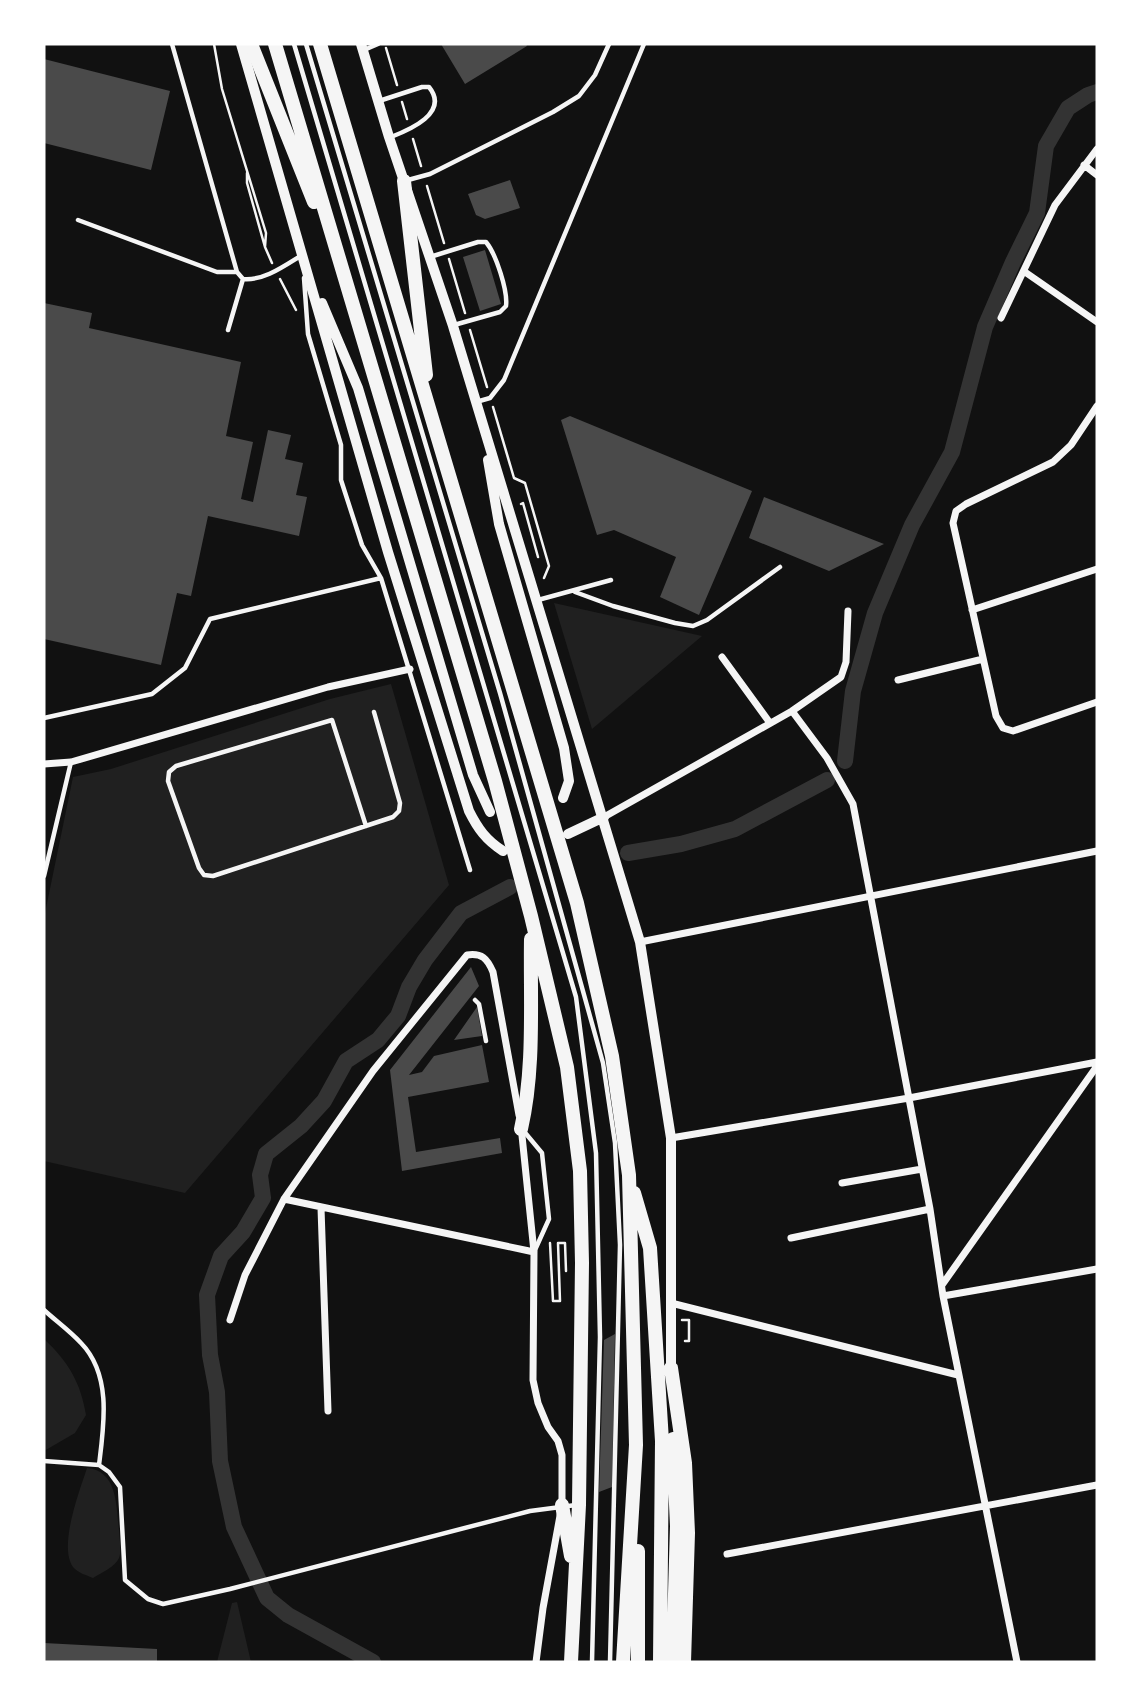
<svg xmlns="http://www.w3.org/2000/svg" width="1141" height="1706" font-family="'Public Sans',sans-serif">
<style>
.green{fill:#202020}
.lines{fill:none;stroke-linecap:round;stroke-linejoin:round}
.canal{stroke:#333;stroke-width:16}
.building{fill:#4a4a4a}
.path{stroke:#f5f5f5;stroke-width:2.5}
.service{stroke:#f5f5f5;stroke-width:4.5}
.minor{stroke:#f5f5f5;stroke-width:7}
.tertiary{stroke:#f5f5f5;stroke-width:10}
.trunk{stroke:#f5f5f5;stroke-width:14}
</style>
<rect width="100%" height="100%" fill="#111"/>
<!-- green -->
<path class="green" d="M554,603L702,636L592,729Z
M391,684L449,885L185,1193L44,1161V918L73,777L111,769L330,699Z
M44,1339C68,1361 81,1383 86,1415L75,1433L44,1451Z
M87,1468C118,1471 116,1506 119,1530C119,1538 122,1550 119,1558C115,1567 101,1573 93,1578C86,1575 78,1573 73,1567C58,1546 80,1490 87,1468Z
M237,1602L251,1662H217L232,1603Z"/>
<g class="lines">
<!-- canal -->
<path class="canal" d="M845,761L853,691L875,613L912,525L952,452L985,327L1013,262L1037,213L1046,146L1068,108L1088,95L1097,92
M628,853L681,844L735,829L827,780
M373,1662L288,1615L267,1598L234,1527L220,1461L217,1392L210,1355L207,1295L221,1256L243,1232L263,1198L260,1175L266,1154L301,1126L324,1101L346,1061L378,1040L398,1016L409,987L425,960L461,913L510,887"/>
</g>
<!-- building -->
<path class="building" d="M441,44H526L527,46L465,84Z
M44,59L170,91L151,170L44,143Z
M510,180L520,208L485,219L476,215L468,194Z
M485,250L501,304L480,311L463,257Z
M44,303L92,313L89,328L241,362L226,436L253,442L241,499L253,502L268,430L291,435L285,459L303,463L296,495L307,497L299,536L208,516L191,596L177,593L161,665L44,639Z
M570,416L752,491L699,615L660,597L676,557L614,530L597,535L561,420Z
M764,497L884,544L829,571L749,538Z
M471,967L479,986L409,1075L422,1072L434,1056L482,1045L489,1082L408,1097L416,1152L500,1138L502,1153L402,1171L390,1070Z
M477,1007L482,1036L454,1040Z
M615,1334L612,1487L599,1492L604,1340Z
M44,1643L157,1649V1662H44Z"/>
<g class="lines">
<!-- path -->
<path class="path" d="M214,44L222,89L266,233L265,247
M386,48L397,85
M402,102L407,119
M413,139L421,166
M247,173V183L265,247L272,263
M427,186L444,243
M449,259L465,313
M280,279L296,310
M470,330L487,387
M493,407L514,478L525,483L549,566L544,578
M521,504L523,503L538,557
M550,1243L553,1301H560L558,1243H565L566,1271
M682,1320H689V1341H685"/>
<!-- service -->
<path class="service" d="M172,44L237,272L243,279C264,281 284,266 302,255
M294,44L576,997L596,1153L600,1337L592,1662
M306,44L500,693L603,1063L615,1143L620,1245L610,1662
M364,50L378,44
M379,101L422,87H429C450,113 409,130 391,137
M408,180L430,174L553,112L579,96L595,75L609,44
M78,220L217,272H237
M430,257L478,242H486C496,254 508,291 506,306L500,312L454,325
M304,278L308,334L341,445V480L362,545L381,578L470,870
M228,330L243,279
M476,402L490,398L504,380L644,44
M575,592L613,606L675,623L693,626L707,620L780,567
M538,600L611,580
M44,718L152,694L185,668L210,619L381,578
M366,826L332,720L176,766L169,772L168,781L199,868L204,875L213,876L393,817L399,811L400,803L374,712
M44,876L71,762
M475,1000L479,1004L486,1041
M522,1129L542,1153L549,1219L535,1250
M44,1310C56,1321 70,1331 81,1343C112,1375 104,1425 99,1465
M44,1461L99,1465L109,1472L120,1487L125,1580L148,1599L163,1604L230,1589L530,1511L576,1505"/>
<!-- minor -->
<path class="minor" d="M1084,165L1097,175
M1025,272L1097,322
M1001,318L1055,205L1097,149
M1097,406L1071,445L1053,462L966,504L956,511L953,523L996,716L1003,728L1013,731L1097,702
M972,610L1097,569
M722,657L770,723
M898,680L983,659
M792,711L827,758L853,804L930,1209L943,1296L1017,1662
M44,764L71,762L328,687L410,669
M604,817L792,711L841,677L846,662L848,611
M640,942L1097,851
M521,1126L534,1252L533,1380L538,1403L548,1427L558,1441L562,1455V1505L543,1608L536,1662
M671,1138L909,1098L1097,1062
M842,1183L922,1169
M284,1199L534,1252
M321,1208L328,1411
M791,1238L930,1209
M942,1285L1097,1066
M943,1296L1097,1269
M671,1303L958,1375
M230,1320L245,1275L284,1199L373,1071L467,955C482,953 487,958 493,972L519,1115
M727,1554L1097,1485"/>
<!-- tertiary -->
<path class="tertiary" d="M241,44L388,552L469,811C478,829 486,840 503,851
M361,44L389,137L453,326L640,942L671,1138V1368
M322,303L358,388L473,775L490,812
M488,460L499,524L564,748L569,781L563,798
M568,834L604,817"/>
<!-- trunk -->
<path class="trunk" d="M251,44L314,202
M275,44L495,781L531,916L567,1067L580,1171L582,1263L579,1505L571,1662
M320,44L577,903L612,1056L629,1175L636,1445L623,1662
M404,181L426,375
M521,1129C535,1068 530,1001 531,939
M634,1193L650,1248L662,1441L660,1662
M671,1368L685,1463L688,1533L684,1662
M562,1505L571,1556
M638,1551V1662
M673,1662L677,1526L673,1439"/>
</g>
<!-- border -->
<rect width="1141" height="1706" fill="none" stroke="#ffffff" stroke-width="91"/>
</svg>
